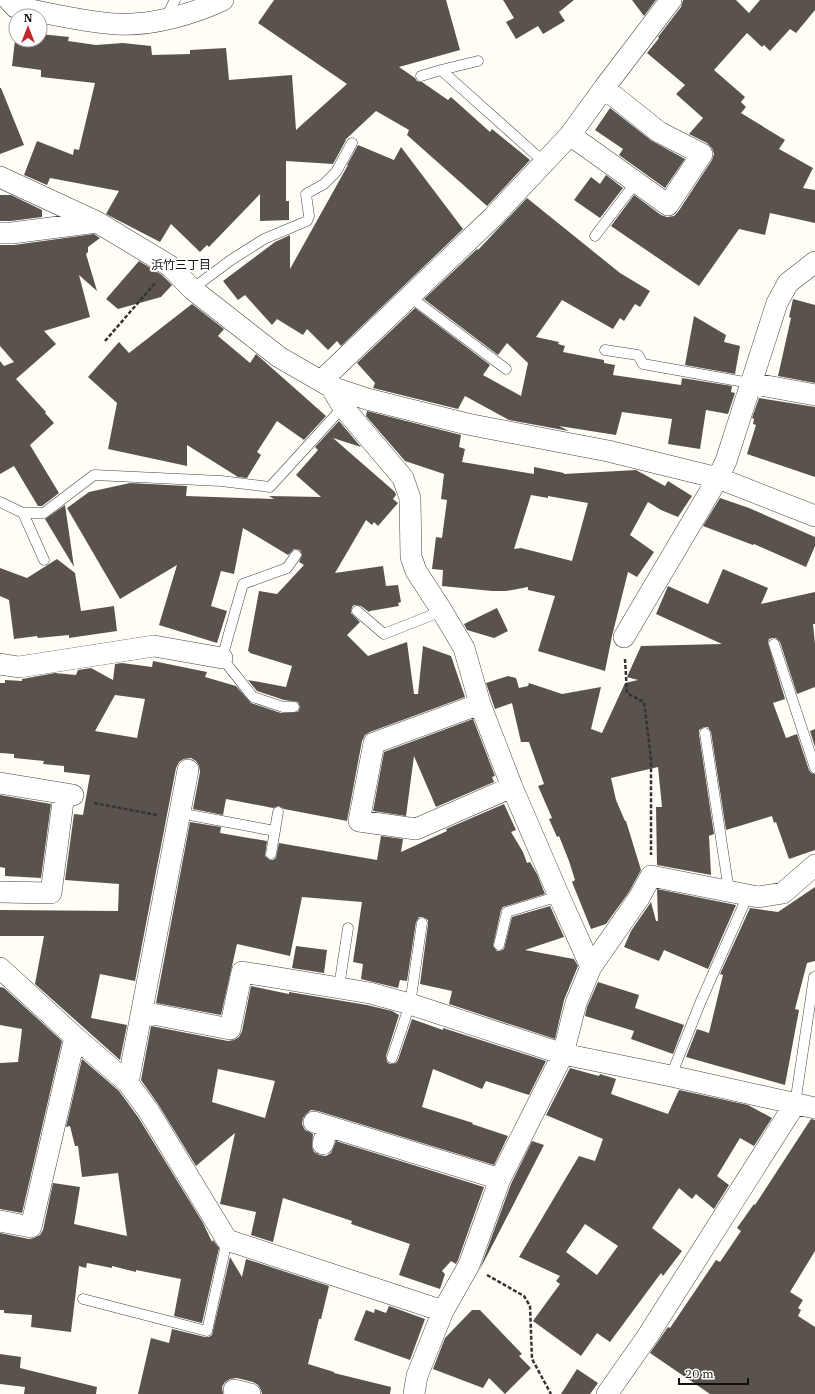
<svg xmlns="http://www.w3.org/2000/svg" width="815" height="1394" font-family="'IBM Plex Serif','Noto Sans JP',serif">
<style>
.building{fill:#5a524d;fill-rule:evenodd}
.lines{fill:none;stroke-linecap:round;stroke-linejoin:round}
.lane-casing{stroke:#444;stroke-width:11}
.street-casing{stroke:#444;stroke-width:22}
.path{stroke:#333;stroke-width:2.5;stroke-dasharray:4 2;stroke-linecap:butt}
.lane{stroke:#fff;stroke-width:10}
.street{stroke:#fff;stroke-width:21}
.labels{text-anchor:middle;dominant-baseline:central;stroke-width:4;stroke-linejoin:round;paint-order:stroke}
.neighbourhood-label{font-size:12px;fill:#111;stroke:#fff}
</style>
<rect width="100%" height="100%" fill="#fffdf5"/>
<!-- building -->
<path class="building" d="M274,0H446L460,50L399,67L415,78L417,81L422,82L448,100L451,97L490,132L492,129L530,160L487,206L407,135L409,130L376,111L345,140H346L333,164L286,161V201H289V220L260,221V194L209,247L207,245L200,252L171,224L160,242L106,214L119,191L50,178L47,185L24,175L37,141L73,155L74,149L79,150L95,83L41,77V70L12,66L15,40H40V34L69,37L68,41L96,45L123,43L151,46L152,55L190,54V50L226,48L229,80L292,75L296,130L347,84L258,23Z
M503,0H574L559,12L565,21L543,34L538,26L516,39L506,22L514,18Z
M632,0H656L644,16Z
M683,0H736L749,13L760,0H815V10L796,33L790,29L770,51L764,45L762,47L747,33L714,70L745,97L741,102L746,107L741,113L785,140L779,149L813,168L803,188L815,190V223L770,213L765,235L739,229L699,286L611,226L634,195L661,215L667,217L674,216L678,212L712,160L714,154L712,148L707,143L689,134L703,118L676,94L685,85L647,53L659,38L658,37L681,7Z
M0,88H1L24,145L0,154Z
M610,108L652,141L685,159L665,188L619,155L623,149L595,130Z
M358,145L394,160L401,147L463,229L341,346L337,341L328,350L307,329L303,335L277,319L272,325L245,295L238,300L223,281L275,242L290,235V269L348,165H347Z
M606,175L623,188L600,218L574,200L591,177L600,184Z
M0,195H11L42,210V217L11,221H0Z
M527,198L620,273L650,291L640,307L635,304L624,321L620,318L613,329L562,300L536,337L559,342L558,344L565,346L563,352L604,360V363L615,365L613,375L681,385L682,378L732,386L731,392L735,393L728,414L706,410L700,449L668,444L672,419L622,412L616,435L559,426L569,431L509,420L465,396L458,409L373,388L375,383L357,363L415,308L490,365L483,375L521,396L528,363L507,343L498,355L424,299L477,249L478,250Z
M94,234L100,238L88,247V252L86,254L97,291L79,275L90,317L44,331L56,344L16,379L46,412L45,413L54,423L30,445L59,493L42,506H38L14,466L0,474V361L4,366L14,362L0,346V245H14Z
M139,261L162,275L172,285L161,297L118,309L106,299Z
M793,299L815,305V383L778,376L791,318L789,317Z
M192,304L224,329L218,336L250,363L256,354L326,416L304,440L277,421L257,452L261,455L247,478L238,477L187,445V466L108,449L117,403L88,377L119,342L129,353Z
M694,316L726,335L724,342L740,346L735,374L685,365Z
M759,398L815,407V477L747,454L756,425L753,424L754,419L752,418Z
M367,411L461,435L459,447L465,449L462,462L534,474V467L564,473V474L636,470L665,486L668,481L692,496L678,517L661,510L648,502L630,535L654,552L637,577L628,572L612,636L605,671L538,651L555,596L528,590V587L506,591H492L442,586L443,570L432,569L436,537L442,538L447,500L441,499L444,474L405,461L366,416ZM531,495L548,498V496L588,503L572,561L521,548L514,549Z
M339,421L361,447L333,438L395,492L396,495L393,499L398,503L378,526L374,522L372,525L366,520L335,573L383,566L386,586L398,585L401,602L398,603L399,606L370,611L369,612L361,606L354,605L352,607L351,613L360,622L347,635L368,656L407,642L414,694H418L423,646L451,656L465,697L370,732L365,735L362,741L347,821L284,809L279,806L273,808L226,799L223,815L193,809L200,772L199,766L196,761L191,758L184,759L179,762L176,768L135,981L100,974L91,1018L127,1025L120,1060L35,984L44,936H0V910L118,911L119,884L65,880L74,814L83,815L90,775L64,772V766L43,764L44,761L14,758V754L0,753V683H5V680L22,681V679L55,673L76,675L78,670L91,668L113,680L115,664L122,663L152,667L153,661L207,672L205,677L236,686L251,703L281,713L298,712L300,707L298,702L284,700L257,691L248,680L286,687L292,666L250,653V652L248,651L259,591L277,594L304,565L299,562L302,555L300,550L294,549L288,555L243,528L234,574L221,571L211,606L227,611L217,643L159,625L177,565L120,599L67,508L89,492L130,483L187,486L186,496L274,499L269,496L321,497L296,475L318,450L315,447ZM115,695L145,699L137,738L95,731Z
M720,498L749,508L815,537V546L806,567L754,544L753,545L703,526Z
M65,505L74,567L45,519Z
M57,559L75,573L81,611L114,606L117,631L69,638V635L38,638L37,636L14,639L9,600L0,596V568L27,578Z
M723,569L768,588L761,604L815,592V624H813L815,644V687L797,694L780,642L776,638H772L769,639L768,643L785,699L773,703L786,738L797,734L809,770L811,773L815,774V850L789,859L776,822L774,823L772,816L726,830L711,732L708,727H704L699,730V734L714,834L709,836L711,875L657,865L656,807H662L658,767L611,778L616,800L625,821H626L641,870L629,892L606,924L591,929L572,882L575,880L569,861L559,836L557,837L549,819L552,818L538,786L544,784L529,742H521L512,703L495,709L486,683L508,676L516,678L519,688L528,686L529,683L562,694L601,687L591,729L602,733L625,683L638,680L627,677L641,646L722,644L656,614L668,586L708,604Z
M497,608L508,631L494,638L467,630L464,624Z
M473,719L495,776L492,777L494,782L436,807L414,756L406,816L373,811L384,752Z
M815,729V747L810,731Z
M0,795L51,804L41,878L5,876V868L0,867Z
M504,804L516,830L511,832L523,852L527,863L530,862L537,874L545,894L503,907L501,910L493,946L497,951H500L504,949L512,917L550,906L564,937L525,950L574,959L578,966L564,1000L555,1039L449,1004L452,991L420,984L428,924V920L423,917H419L416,922L407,981L400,980L398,988L361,979L363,964L353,962L362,902L302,897L290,956L237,944L221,1015L156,1003L190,822L221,827L220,833L267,841L265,856L270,860H273L276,858L279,843L377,860L381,836L403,839L401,852L447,831L446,829Z
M815,887V961L807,963L795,1009L799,1010L785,1085L686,1057L697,1029L709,1033L723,975L720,974L750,908L778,912Z
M657,889L736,905L708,969L664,950L659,961L624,947L631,931L651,902L656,921H658Z
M296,946L327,950L324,973L292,968Z
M598,982L639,995L635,1008L684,1025L673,1054L631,1039L634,1031L585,1016L587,1007Z
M251,986L289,994V992L367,1005L392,1011L399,1015L386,1056L387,1062L390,1064L396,1063L398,1060L412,1019L443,1030V1028L546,1061L529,1095L486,1081L482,1089L433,1069L422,1107L473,1123L472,1124L508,1136L494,1165L318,1111L311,1110L306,1114L303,1118L302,1124L305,1130L313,1134L312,1147L314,1152L319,1155L326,1156L331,1153L336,1141L484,1187L458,1260L456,1264L451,1261L442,1271L445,1274L440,1289L399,1275L410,1244L351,1224L352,1221L283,1198L273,1242L251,1235L256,1212L220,1204L235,1133L196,1166L158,1104L141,1080L151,1026L228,1041L234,1040L239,1037L242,1031ZM218,1069L275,1081L265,1118L212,1102Z
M0,987L4,988L62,1041L22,1213L0,1209V1063L18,1062L22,1029L0,1025Z
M82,1059L119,1091L138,1117L203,1223L212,1242L213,1240L219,1248L202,1323L174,1316L181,1279L136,1270V1272L112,1266V1268L87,1263L86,1268L79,1266L71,1332L31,1327L32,1315L4,1313V1310H0V1233L29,1239L34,1238L40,1235L43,1230L53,1183L80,1187L74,1224L127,1236L118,1173L82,1177L78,1146H75L70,1126L66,1127Z
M570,1068L599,1076L600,1074L616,1079L611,1094L668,1114L679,1090L748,1105L772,1118L754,1146L740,1138L717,1176L729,1185L714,1209L696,1194L692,1199L679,1188L652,1228L682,1251L663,1276L661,1273L610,1342L597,1333L581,1356L533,1321L560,1284L556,1281L560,1276L519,1257L579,1156L595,1161L603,1139L546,1115ZM585,1224L618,1246L597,1275L566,1252Z
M811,1119L815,1120V1251L790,1292L803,1300L798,1308L801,1310L798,1316L815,1327V1394H710L650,1353L668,1327L670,1328L716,1260L720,1262L741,1231L737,1228L754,1204L755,1205Z
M532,1141L544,1145L475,1279L480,1269L511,1184Z
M230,1257L242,1277L246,1259L329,1286L321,1319H319L308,1364L334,1372V1373L391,1387L390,1394H262L261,1390L258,1385L253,1382L237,1378L230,1379L225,1382L222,1387L223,1394H138L151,1338L169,1343L172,1329L205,1337H209L212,1335Z
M389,1306L425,1319L410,1360L354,1340L366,1310L374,1313L375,1309L386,1313Z
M472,1310H480L522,1354L519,1356L531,1368L505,1394L489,1378L483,1388L433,1369L445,1338Z
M0,1354L21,1357L20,1368L97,1387L96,1394H24L25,1387L0,1384Z
M577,1369L598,1383L590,1394H561Z"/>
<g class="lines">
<!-- lane casing -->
<g class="lane-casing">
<path id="lane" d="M165,19L175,0
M441,70L478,61
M421,76L441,70L544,162
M595,236L636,182
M192,289L231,260L264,239L307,221L309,216L306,194L324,184L336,172L352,143
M409,296L506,369
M605,350L638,355L643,364L750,383
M0,502L23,513H44L94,475L221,481L270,487L343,407
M23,513L44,560
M357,611L384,634L442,611
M774,644L815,768
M294,707H283L253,697L222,658L243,584L287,568L296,555
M705,733L729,891
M179,813L275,831
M271,854L278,812
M499,945L507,912L559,896
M339,987L348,928
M392,1058L410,1004L422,923
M671,1076L701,1001L748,895
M795,1104L814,977
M83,1299L207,1331L227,1240"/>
</g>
<!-- street casing -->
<g class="street-casing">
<path id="street" d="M9,0L15,7C49,13 83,22 117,24C152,26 193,14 223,0
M570,135L668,205L702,154L659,132L604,88
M0,177L97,222L170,266L192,289L279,357L331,387L367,399L467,424L608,451L718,478L815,516
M0,233H12L97,222
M321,381L493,217L570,135L604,88L671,0
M750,383L815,395
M331,387L343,407L403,478L410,498L411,557L416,571L442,611L464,648L480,704L512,787L559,896L591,967
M624,637L718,478L726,461L777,303L788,283L815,262
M0,664L19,667L154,646L222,658
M480,704L374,743L359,821L416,829L512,787
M0,783L73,795
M0,892L51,893L64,794
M0,968L75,1037L128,1083L148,1110L227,1240L443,1311
M142,1012L230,1029L242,972L370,993L410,1004L563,1054L671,1076L815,1108
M128,1083L188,770
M314,1122L500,1179
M323,1144L328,1126
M0,1221L31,1227L75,1037
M234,1390L250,1394
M414,1394L417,1376L443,1311L469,1265L500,1179L563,1054L576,1003L591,967L639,898L651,876L758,897L783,893L815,865
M607,1394L647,1337L795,1104"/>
</g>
<!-- path -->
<path class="path" d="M105,341L156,282
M625,659L627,693L644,702L651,759V855
M94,803L157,815
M487,1275L524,1296L530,1306L532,1359L551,1394"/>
<!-- lane -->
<use href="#lane" class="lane"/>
<!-- street -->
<use href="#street" class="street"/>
</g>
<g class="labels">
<!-- neighbourhood labels -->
<g class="neighbourhood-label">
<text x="181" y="264">浜竹三丁目</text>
</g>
</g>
<!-- north arrow -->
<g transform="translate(28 28)"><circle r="19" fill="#ffffff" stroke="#a0a0a0"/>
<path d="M0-3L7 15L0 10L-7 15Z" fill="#c4262e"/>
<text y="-6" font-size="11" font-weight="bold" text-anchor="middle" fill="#111111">N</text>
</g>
<!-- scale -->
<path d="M679 1378v6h69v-6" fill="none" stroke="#111111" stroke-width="2"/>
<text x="685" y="1378" font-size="12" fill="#111111" stroke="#ffffff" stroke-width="3" paint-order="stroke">20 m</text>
</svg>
